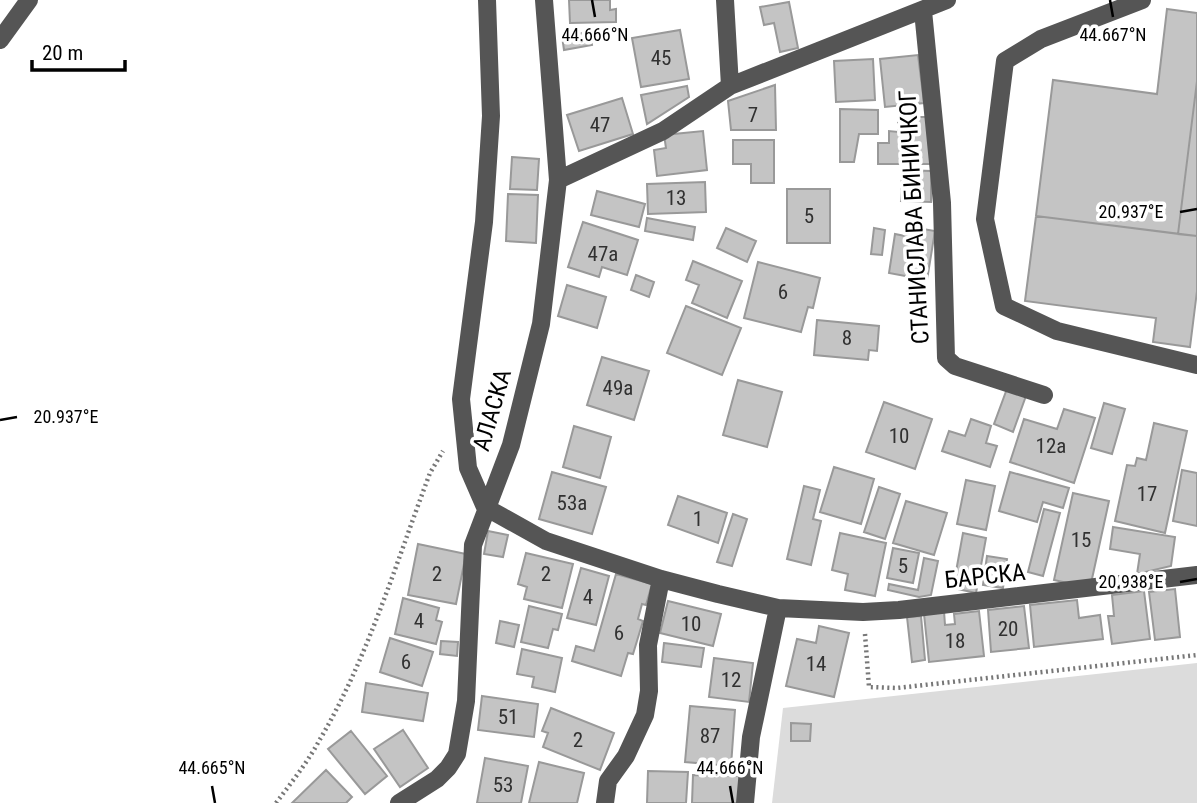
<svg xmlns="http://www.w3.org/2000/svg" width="1197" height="803" font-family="'Roboto Condensed',sans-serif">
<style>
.green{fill:#dcdcdc}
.building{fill:#c4c4c4;stroke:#999;stroke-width:2}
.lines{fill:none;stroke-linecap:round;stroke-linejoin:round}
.path{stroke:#777;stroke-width:4.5;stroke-dasharray:2 3.5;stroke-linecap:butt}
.minor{stroke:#555;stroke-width:18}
.ticks{fill:none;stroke:#000;stroke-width:2.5}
.labels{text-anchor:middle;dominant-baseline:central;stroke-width:7;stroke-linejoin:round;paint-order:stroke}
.number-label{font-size:21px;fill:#313131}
.street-label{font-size:24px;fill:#000;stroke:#fff}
.ticks-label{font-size:18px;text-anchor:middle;fill:#000;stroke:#fff;stroke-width:7;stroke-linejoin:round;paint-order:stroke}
</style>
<rect width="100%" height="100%" fill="#fff"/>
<!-- green -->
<path class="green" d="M1197,663V803H772L783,708Z"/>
<!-- building -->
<path class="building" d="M569,0H610V10L616,9V22L570,23Z
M789,2L798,48L780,52L774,23L764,25L760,7Z
M1167,9L1197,13V81L1178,234L1036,216L1053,80L1157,94Z
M680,30L689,79L641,87L632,38Z
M590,32L592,45L564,50L562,36Z
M918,55L924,103L885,107L880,59Z
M873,59L875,100L836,102L834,61Z
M1197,81V236L1178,234Z
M775,85L776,130H731L728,101Z
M687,86L689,97L647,124L641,95Z
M622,98L633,134L579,151L567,115Z
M840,109L878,110V134H859L854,162H840Z
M898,117H930V164H878V143H889V131L898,132Z
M703,131L707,170L657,176L654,150L666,148L664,135Z
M733,140H774V183H751V164H733Z
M512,157L539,159L537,190L510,189Z
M902,170L931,171V202L901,201Z
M705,182L706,212L648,214L647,184Z
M787,189H830V243H787Z
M597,191L645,204L639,227L591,215Z
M508,194L538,195L536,243L506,241Z
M1036,216L1197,236V291L1190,347L1153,342L1156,318L1025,301Z
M647,218L695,227L693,240L645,231Z
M583,222L638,240L627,275L602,267L599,277L568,267Z
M911,227L935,231L927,280L889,273L895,234L910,237Z
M726,228L756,241L747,262L717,248Z
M874,228L885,230L882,255L871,254Z
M693,261L742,281L727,318L692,303L699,285L686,280Z
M758,262L820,278L813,308L808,307L801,332L744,318Z
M636,275L654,282L649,297L631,290Z
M567,285L606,297L597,328L558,316Z
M686,306L741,328L722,375L667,353Z
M817,320L879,326L877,351L869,350L868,360L814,355Z
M602,357L649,371L634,420L587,405Z
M738,380L782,392L767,447L723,435Z
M1008,386L1027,393L1013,432L994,424Z
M884,402L932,419L915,469L866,452Z
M1104,403L1125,409L1112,454L1091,448Z
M1064,409L1095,418L1074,483L1010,462L1024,419L1057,429Z
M971,419L991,426L986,443L997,446L990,467L942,451L949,431L965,436Z
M1154,423L1187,431L1165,533L1115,521L1127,465L1135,466L1137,458L1146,460Z
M574,426L611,437L600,478L563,467Z
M834,467L874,479L861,524L820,512Z
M1182,470L1197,473V526L1173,521Z
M552,472L606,487L592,534L539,519Z
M1010,472L1069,488L1063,508L1043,502L1037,522L999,511Z
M966,480L995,486L986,530L957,524Z
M804,486L820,490L813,519L821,521L811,565L787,559Z
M879,487L900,494L885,539L864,532Z
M1073,493L1109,501L1090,588L1054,580Z
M678,496L727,513L718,543L668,525Z
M906,501L947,513L934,555L893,543Z
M1044,509L1060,513L1043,576L1028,572Z
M733,514L747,519L732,566L717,562Z
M1113,527L1175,537L1171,566L1137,574L1140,554L1110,549Z
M488,531L508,535L503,557L484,554Z
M840,533L886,543L875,596L845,590L848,574L832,570Z
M963,533L986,538L976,593L953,588Z
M418,544L466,554L456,604L408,595Z
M893,548L919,553L913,583L887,578Z
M526,553L573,564L562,608L524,599L527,587L518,584Z
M987,556L1007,559L1003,588L983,585Z
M924,558L938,561L931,595L919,597L888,590L889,584L918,590Z
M581,568L609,576L596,625L567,618Z
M616,574L652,584L646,605L642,604L638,619L643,621L633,654L628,653L621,676L572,661L576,646L594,651Z
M1175,589L1180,637L1155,640L1149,592Z
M1144,591L1150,639L1112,644L1108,616H1114L1112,595Z
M403,598L439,608L436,620L442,622L436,644L395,634Z
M1077,600L1079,618L1100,615L1103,639L1034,647L1030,605Z
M668,601L721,614L713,646L660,633Z
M529,606L562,614L558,630L553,629L548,648L521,642Z
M1024,606L1029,648L991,652L988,610Z
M944,611L945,625L955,624L954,614L979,611L984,656L929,662L924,614Z
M921,616L925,660L912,662L907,617Z
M500,621L519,625L514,647L496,643Z
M819,626L849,633L834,697L786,686L797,639L816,643Z
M390,638L433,652L422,686L380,672Z
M441,641L458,642L457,656L440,654Z
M664,643L704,648L701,667L662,662Z
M522,649L562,658L555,692L532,687L534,677L517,674Z
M714,658L753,663L749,702L709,697Z
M366,683L428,693L423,721L362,712Z
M482,696L538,704L534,737L478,730Z
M690,706L735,710L731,766L685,762Z
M551,708L614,733L600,770L543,747L548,733L542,731Z
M791,723L811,724L810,741H791Z
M403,730L428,768L400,787L374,749Z
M351,731L387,776L365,794L328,749Z
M485,758L528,766L521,803H477Z
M539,762L584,773L577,803H529Z
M326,770L352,797L346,803H292Z
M648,771L688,772L686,803H647Z
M693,775L741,776L740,803H692Z"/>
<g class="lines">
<!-- path -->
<path class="path" d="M865,634L869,687L897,688L1197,655
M276,803C291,783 307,763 319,741C368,658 396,563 430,473L443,451"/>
<!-- minor -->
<path class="minor" d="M487,0L491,116L484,222L461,399L468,468L485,507L546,541L661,579L718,594L778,608L863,612L899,610L1197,575
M725,0L730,86
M1142,0L1041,39L1005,61L985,219L1004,306L1057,331L1197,365
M923,11L942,203L946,358L955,366L1044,395
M0,40L29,0
M558,180L663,131L730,86L947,0
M399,803L437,779L448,768L457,754L466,701L473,545L511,445L541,324L558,180L544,0
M605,803L608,781L626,756L645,715L649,691L648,645L661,579
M745,803L751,737L778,608"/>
</g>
<!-- ticks -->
<path class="ticks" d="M592,0L595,17M1110,0L1113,17M1180,212L1197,209M0,420L17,417M1180,582L1197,579M212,786L215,803M730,786L733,803"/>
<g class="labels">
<!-- number labels -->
<g class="number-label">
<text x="661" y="58">45</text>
<text x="753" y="115">7</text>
<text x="600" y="125">47</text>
<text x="676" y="198">13</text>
<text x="809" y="216">5</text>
<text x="603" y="254">47a</text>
<text x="783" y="292">6</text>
<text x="847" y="338">8</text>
<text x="618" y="388">49a</text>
<text x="899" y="436">10</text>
<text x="1051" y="446">12a</text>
<text x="1147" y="494">17</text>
<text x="572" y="503">53a</text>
<text x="698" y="519">1</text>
<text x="1081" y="540">15</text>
<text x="903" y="566">5</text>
<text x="437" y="574">2</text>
<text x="546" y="574">2</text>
<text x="588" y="597">4</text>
<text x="419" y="621">4</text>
<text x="691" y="624">10</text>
<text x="1008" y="629">20</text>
<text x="619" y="633">6</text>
<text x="955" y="641">18</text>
<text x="406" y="662">6</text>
<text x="816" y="664">14</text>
<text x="731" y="680">12</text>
<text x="508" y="717">51</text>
<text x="710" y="736">87</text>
<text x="578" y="740">2</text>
<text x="503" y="785">53</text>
</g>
<!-- street labels -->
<g class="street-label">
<text transform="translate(914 217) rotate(-93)">СТАНИСЛАВА БИНИЧКОГ</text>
<text transform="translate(492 410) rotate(-74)">АЛАСКА</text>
<text transform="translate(985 576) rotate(-6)">БАРСКА</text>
</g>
</g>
<g class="ticks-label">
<text x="595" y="41">44.666°N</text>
<text x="1113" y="41">44.667°N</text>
<text x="1131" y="218">20.937°E</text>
<text x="66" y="423">20.937°E</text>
<text x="1131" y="588">20.938°E</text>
<text x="212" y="774">44.665°N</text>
<text x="730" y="774">44.666°N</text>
</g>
<!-- scale -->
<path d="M32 60v10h93v-10" fill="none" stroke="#000000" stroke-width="3.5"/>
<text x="42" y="60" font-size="21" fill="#000000" stroke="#ffffff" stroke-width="5" paint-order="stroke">20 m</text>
</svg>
